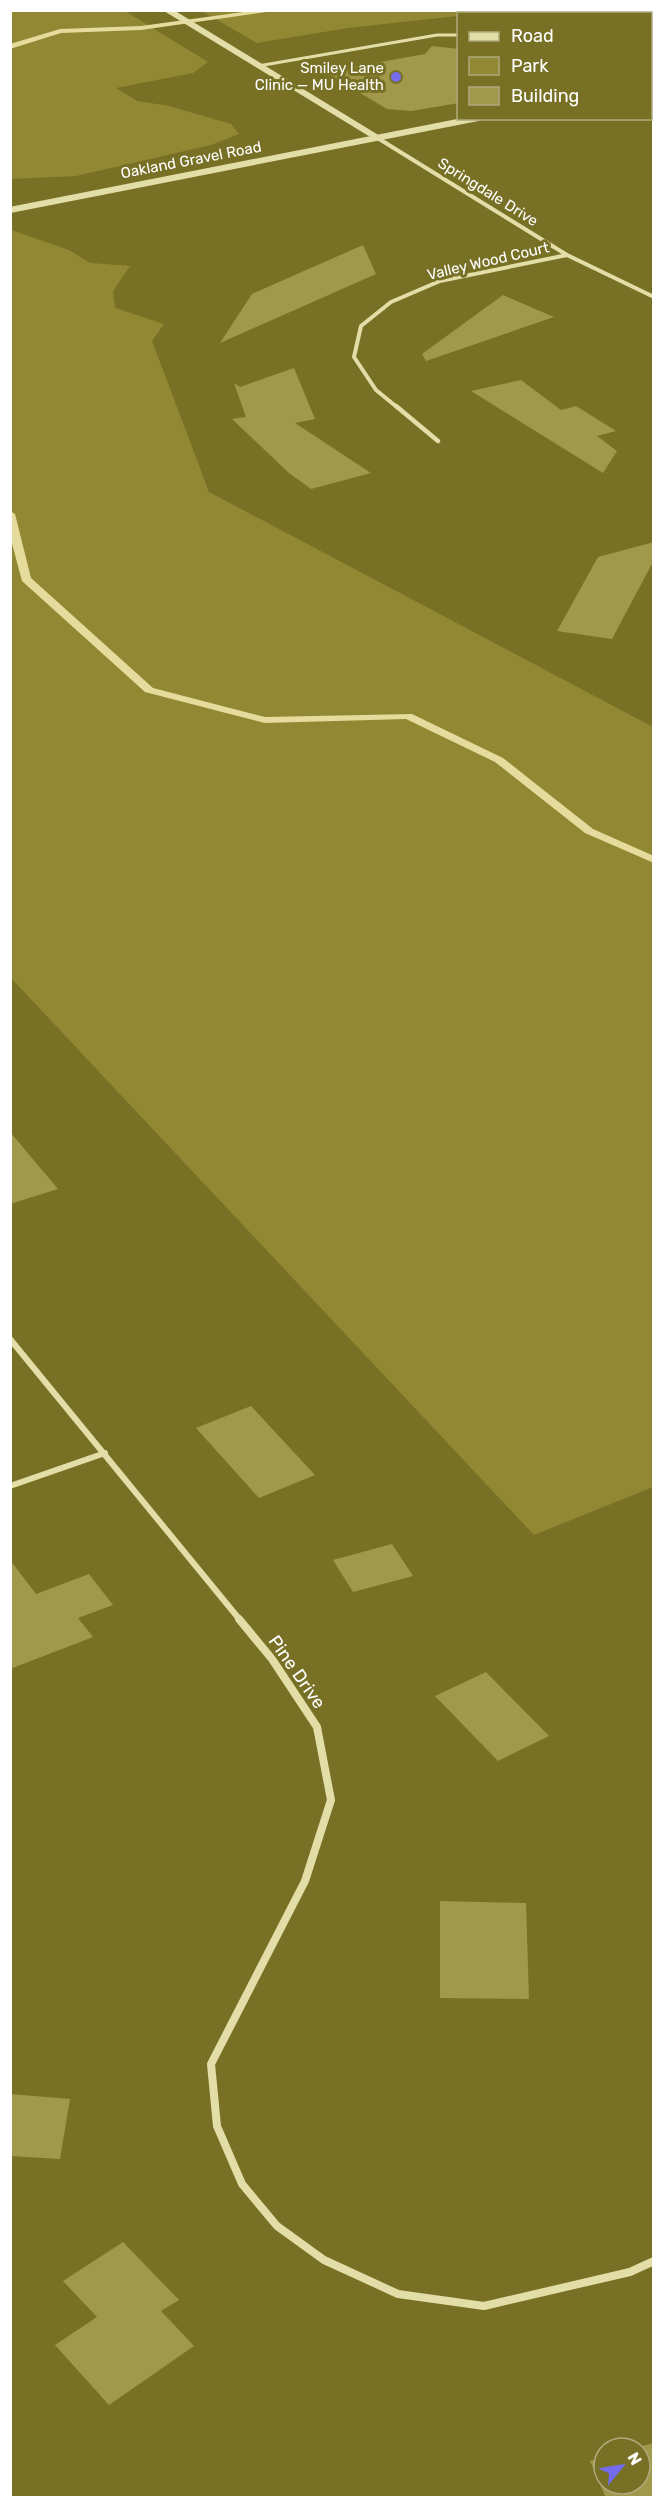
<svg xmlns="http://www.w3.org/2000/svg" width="664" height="2508" font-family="Rubik,sans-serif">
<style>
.green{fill:#928833}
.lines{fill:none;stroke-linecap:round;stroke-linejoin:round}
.stream{fill:#e4db9c;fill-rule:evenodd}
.building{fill:#a0984a}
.service{stroke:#e3dda7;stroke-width:3}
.minor-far3{stroke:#e3dda7;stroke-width:4}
.minor-far2{stroke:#e3dda7;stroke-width:4.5}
.minor-far1{stroke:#e3dda7;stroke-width:6}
.minor{stroke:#e3dda7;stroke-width:8}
.tertiary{stroke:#e3dda7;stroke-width:6}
.poi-dot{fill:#746cec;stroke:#787125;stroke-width:2}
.labels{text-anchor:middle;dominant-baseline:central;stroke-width:6;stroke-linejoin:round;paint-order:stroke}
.far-poi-label{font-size:15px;fill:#fff;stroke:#787125;text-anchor:end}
.far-street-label{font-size:15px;fill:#fff;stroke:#787125}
.street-label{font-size:18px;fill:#fff;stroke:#787125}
</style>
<rect width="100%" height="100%" fill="#787125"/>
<!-- green -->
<path class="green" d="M10,11H125L208,62L193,73L116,88L137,101L169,106L231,124L239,134L211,145L76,176L11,179Z
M202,11H518L458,14V16L348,28L257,43Z
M11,230L69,250L90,263L130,266L113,291L115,308L164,324L152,341L209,492L653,727V1487L534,1535L11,978Z"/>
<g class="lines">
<!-- stream -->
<path class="stream" d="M257,10H280L141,30L61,33L10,49V44L60,29L141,26Z
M10,511L15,514L31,578L153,688L265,717L412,714L503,758L593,829L654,856V863L585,833L495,762L406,719L265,723L145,692L22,581L10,536Z"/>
</g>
<!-- building -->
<path class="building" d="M432,46L459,49V103L411,111L387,109L325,72L425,54Z
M363,245L376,274L220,343L252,294Z
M503,295L554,317L426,361L422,354Z
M294,368L315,419L295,423L371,473L311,489L289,473L232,419L246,417L234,383L240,387Z
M521,380L561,410L576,406L616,431L597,436L617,451L603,473L471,391Z
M654,542V560L612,639L557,631L598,557Z
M10,1132L58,1189L10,1204Z
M251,1406L315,1475L259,1498L196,1428Z
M392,1544L413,1576L353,1592L333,1560Z
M10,1560L36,1594L89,1574L113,1605L78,1618L93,1637L10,1669Z
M486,1672L549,1736L498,1761L435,1696Z
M440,1901L526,1903L529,1999L440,1998Z
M10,2094L70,2099L60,2159L10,2156Z
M123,2242L179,2300L161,2311L194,2346L109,2405L55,2345L97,2317L63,2281Z
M654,2443V2498H606L590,2461L604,2457V2484H640V2448H635Z"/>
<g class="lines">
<!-- service -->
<path class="service" d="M258,66L437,35H458"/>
<!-- minor-far3 -->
<path class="minor-far3" d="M376,137L567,255L654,297
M398,408L376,390L354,357L361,326L391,302L440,281L567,255"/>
<!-- minor-far2 -->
<path class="minor-far2" d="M396,406L438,441"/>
<!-- minor-far1 -->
<path class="minor-far1" d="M10,1339L240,1620
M10,1486L105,1453"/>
<!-- minor -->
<path class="minor" d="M239,1619L272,1659L317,1727L331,1800L305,1881L211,2064L217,2126L242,2184L277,2226L324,2260L398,2294L484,2306L630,2272L654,2261"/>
<!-- tertiary -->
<path class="tertiary" d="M168,10L376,137
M650,87L654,86
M10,210L478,118"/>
</g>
<!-- markers -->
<circle class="poi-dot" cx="396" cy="77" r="6"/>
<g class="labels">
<!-- far-poi labels -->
<g class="far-poi-label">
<text x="384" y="68">Smiley Lane<tspan x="384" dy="17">Clinic — MU Health</tspan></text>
</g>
<!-- far-street labels -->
<g class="far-street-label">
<text transform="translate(191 160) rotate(-11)">Oakland Gravel Road</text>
<text transform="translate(488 192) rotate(32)">Springdale Drive</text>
<text transform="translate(488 261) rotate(-13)">Valley Wood Court</text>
</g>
<!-- street labels -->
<g class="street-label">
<text transform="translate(297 1672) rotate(55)">Pine Drive</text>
</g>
</g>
<!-- border -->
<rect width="664" height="2508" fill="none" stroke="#ffffff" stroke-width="24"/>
<!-- legend -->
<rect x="457" y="12" width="195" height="108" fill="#787125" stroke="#aeaa7c" stroke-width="1.5"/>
<rect x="469" y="32" width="30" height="9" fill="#e3dda7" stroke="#aeaa7c" stroke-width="1.5"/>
<text x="511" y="42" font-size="18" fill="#ffffff">Road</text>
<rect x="469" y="57" width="30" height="18" fill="#928833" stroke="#aeaa7c" stroke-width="1.5"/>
<text x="511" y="72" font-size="18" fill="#ffffff">Park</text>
<rect x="469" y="87" width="30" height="18" fill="#a0984a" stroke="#aeaa7c" stroke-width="1.5"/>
<text x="511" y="102" font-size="18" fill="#ffffff">Building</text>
<!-- north arrow -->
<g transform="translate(622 2466) rotate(60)"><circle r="28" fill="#787125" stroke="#aeaa7c" stroke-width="1.5"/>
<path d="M0-4.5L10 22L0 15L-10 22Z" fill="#746cec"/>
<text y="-9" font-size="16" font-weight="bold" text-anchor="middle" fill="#ffffff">N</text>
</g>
</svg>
